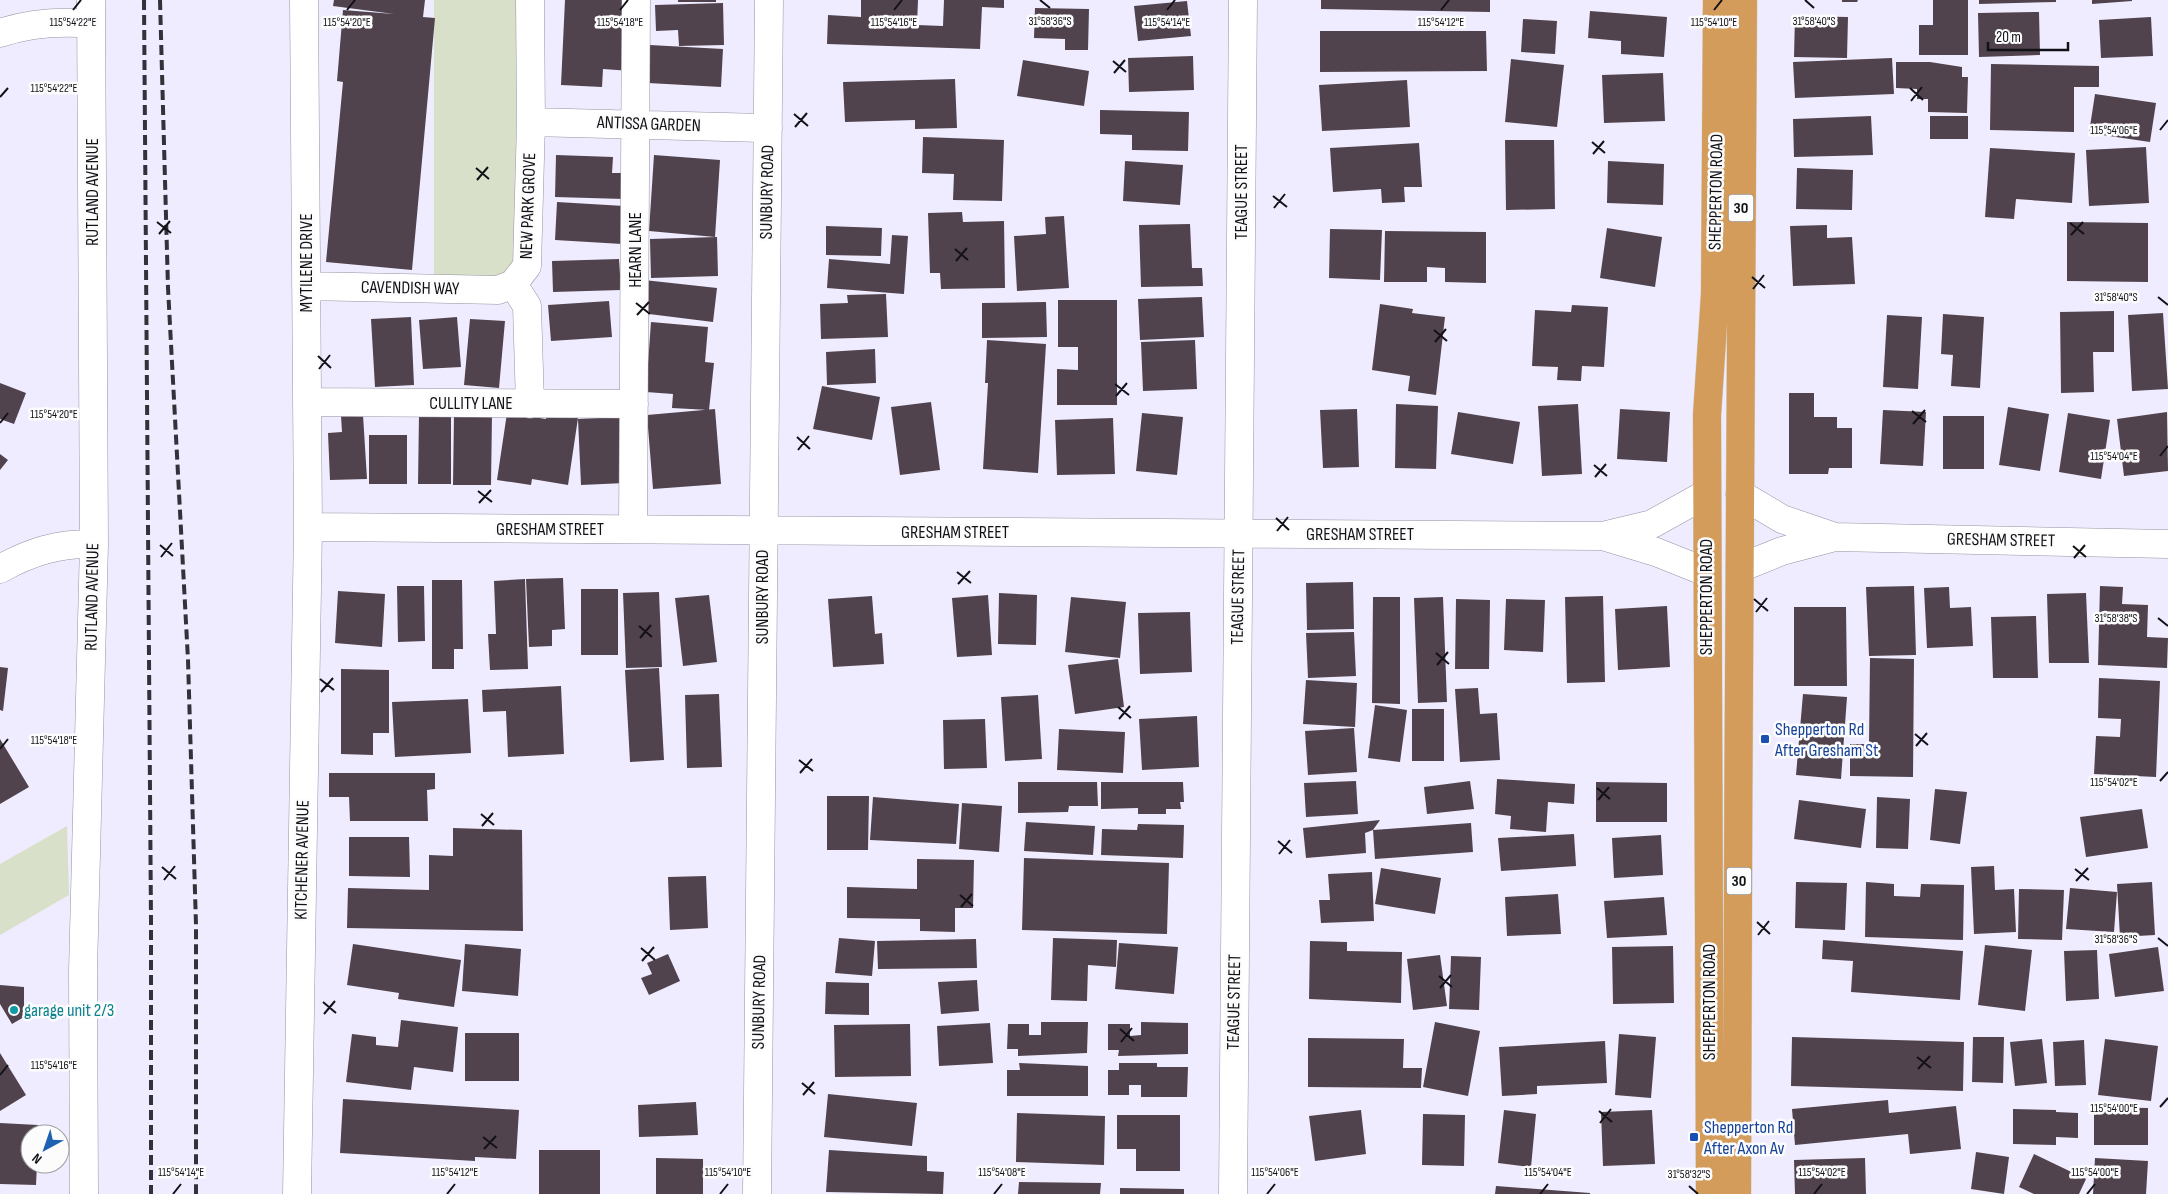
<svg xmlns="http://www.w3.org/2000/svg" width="2168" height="1194" font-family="'Sofia Sans Condensed',sans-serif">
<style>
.green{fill:#d8e0c9}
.building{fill:#51434d}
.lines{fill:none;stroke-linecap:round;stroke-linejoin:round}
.street-casing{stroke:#9592a2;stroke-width:29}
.highway-casing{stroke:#d4d4d5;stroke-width:29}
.street{stroke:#fff;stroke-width:28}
.highway{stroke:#d39c5a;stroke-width:28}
.rail{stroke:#333139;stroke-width:4;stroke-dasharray:10 5;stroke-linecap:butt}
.ticks{fill:none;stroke:#121117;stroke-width:2}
.transit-dot{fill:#1a4fb4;stroke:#fcfcfc;stroke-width:2}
.culture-dot{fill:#0f9aa8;stroke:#fcfcfc;stroke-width:2}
.labels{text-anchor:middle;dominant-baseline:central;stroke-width:5;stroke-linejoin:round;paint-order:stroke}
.shield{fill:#fcfcfc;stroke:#58585c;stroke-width:1}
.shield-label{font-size:16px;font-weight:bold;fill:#121117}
.street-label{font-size:18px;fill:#121117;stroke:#fcfcfc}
.transit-label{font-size:18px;fill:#164399;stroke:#fcfcfc;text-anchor:start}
.culture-label{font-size:18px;fill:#0d838f;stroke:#fcfcfc;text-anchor:start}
.ticks-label{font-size:12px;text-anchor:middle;fill:#121117;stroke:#fcfcfc;stroke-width:5;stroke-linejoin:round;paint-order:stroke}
</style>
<rect width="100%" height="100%" fill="#f0ecff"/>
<!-- green -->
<path class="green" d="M434,0H517L515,259L508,270L497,276H434Z
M67,826L69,895L0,935V864Z"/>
<!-- building -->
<path class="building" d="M334,0H425L423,17L435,18L412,270L326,262L343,82L337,81L343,10L394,14L333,6Z
M565,0H630L631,71L603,69L602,87L561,85Z
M678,0H716V2H678Z
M861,0H918L917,25L943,26L944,0H1004V8L982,7L980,49L827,44L828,15L861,17Z
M1321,0H1490V12L1321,9Z
M1842,0H1858L1857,2H1842Z
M1933,0H1968V55H1919V25H1933Z
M1979,0H2056V2L1979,4Z
M2092,0H2132V1L2092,4Z
M1187,1L1191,36L1138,41L1134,6Z
M723,3L724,45L679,46L678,30L656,31L655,5Z
M1035,8L1089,9L1088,50H1065V39L1034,38Z
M1590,11L1667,17L1664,57L1621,54V41L1588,38Z
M2039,12L2040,55L1979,57L1978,13Z
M1795,16L1848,17L1847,58L1794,57Z
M2151,17L2153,56L2101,58L2099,20Z
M1523,19L1557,21L1555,54L1521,52Z
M1320,31H1486L1487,71L1320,72Z
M650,45L723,49L721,87L648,83Z
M1193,56L1194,90L1129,92L1128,58Z
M1892,58L1894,94L1795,98L1793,62Z
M1511,59L1564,65L1557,127L1505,122Z
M1023,60L1089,71L1084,106L1017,96Z
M1896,62H1930L1962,67V77H1968L1967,113L1928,112V99H1917V89L1896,88Z
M1991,64L2099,66V87H2074V132L1990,130Z
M1663,73L1665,121L1604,123L1602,75Z
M955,79L957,128L915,129V120L845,122L843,82Z
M1407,80L1410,127L1322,131L1319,85Z
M2095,94L2156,103L2150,142L2089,133Z
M1100,110L1189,112L1188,151L1132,150V135L1100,134Z
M1871,116L1873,155L1794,157L1793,119Z
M1930,116H1968V139H1930Z
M923,137L1004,140L1002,201L953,200L954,174L922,173Z
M1505,140H1554L1555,209L1506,210Z
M1419,143L1422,187H1404L1405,202L1382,203L1381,189L1333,192L1330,148Z
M2146,147L2149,203L2089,206L2086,150Z
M1990,148L2075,153L2072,203L2016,199L2014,219L1985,217Z
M556,155L613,157L612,173H624V199L555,197Z
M654,155L720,160L715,237L649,231Z
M1125,161L1183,165L1180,205L1123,201Z
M1608,161L1664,164L1663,205L1607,203Z
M1797,168L1853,170L1852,210L1796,209Z
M557,202L624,206L622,244L555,240Z
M962,212L963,222L1004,221L1005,288L941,289L940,273H930L928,213Z
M1064,216L1069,288L1017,291L1014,236L1046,234L1045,217Z
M2067,222L2148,223V282L2067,281Z
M1190,224L1192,268H1202L1203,286L1141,287L1139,225Z
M1827,225V238L1852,237L1855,284L1793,286L1790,226Z
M826,226L882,228L881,256L826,255Z
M1607,228L1662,237L1655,287L1600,278Z
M1330,229L1382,230L1380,280L1329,278Z
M1385,231L1486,232V283L1445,282V268L1427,267V282H1384Z
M892,235L908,236L904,294L827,288L829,259L890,264Z
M717,237L718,276L651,278L650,239Z
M619,259L621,290L553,292L552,261Z
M644,280L717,288L713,322L641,313Z
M886,294L888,337L821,339L820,304L848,303L847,295Z
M1202,297L1204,337L1140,340L1138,299Z
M1058,300H1117V405H1057V369L1078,370V347H1058Z
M609,301L612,337L551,341L548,305Z
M1046,302L1047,337L982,338V303Z
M1380,304L1413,309L1412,313L1445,317L1436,395L1408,391L1410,376L1372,370Z
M1572,305L1608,307L1604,367L1582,366L1581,381L1557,380L1558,367L1532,366L1535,310L1571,312Z
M2114,311V352H2093L2094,392L2061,393L2060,312Z
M2163,313L2168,389L2132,391L2128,315Z
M1943,314L1984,317L1980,388L1951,386L1953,355L1941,354Z
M1887,315L1922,317L1918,389L1883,387Z
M411,317L414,385L375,387L371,319Z
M457,317L461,367L423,369L419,320Z
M470,319L505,321L499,388L464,385Z
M651,322L708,327L705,362L714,363L709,410L672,408L673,394L646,392Z
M987,340L1046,344L1038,473L983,469L988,383H985Z
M1195,340L1197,389L1143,391L1141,342Z
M875,349L876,383L827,385L826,352Z
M0,383L26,393L14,424L0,419Z
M822,386L880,397L872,440L813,429Z
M1789,393H1814V417H1837V428H1852V468H1829L1828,474H1789Z
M931,402L940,470L900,475L891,407Z
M1396,404L1438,406L1436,469L1395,468Z
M1578,404L1582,474L1542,476L1538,406Z
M2008,407L2049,414L2040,471L1999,465Z
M715,409L721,484L653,489L647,415Z
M1357,409L1359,467L1323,468L1320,410Z
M1620,409L1670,412L1667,462L1617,459Z
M1883,410L1926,412L1923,466L1880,464Z
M1458,412L1520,422L1513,464L1451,454Z
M2167,412L2168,471L2124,476L2117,419Z
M507,413L546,419L547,413L578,418L568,485L532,479L531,485L497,480Z
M1142,413L1183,417L1177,475L1136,471Z
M2068,413L2110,420L2101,479L2059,472Z
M419,414L451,415V484H418Z
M454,414H492L491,485H453Z
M363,415L367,479L330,480L328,433L342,432L341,416Z
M1943,416H1984V469H1943Z
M621,417L625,483L581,485L578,419Z
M1113,418L1115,474L1057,475L1055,420Z
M369,435H407V484H369Z
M0,454L8,460L0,470Z
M563,578L565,629L552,630V646L529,647L526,579Z
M525,579L528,669L490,670L488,634H496L494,581Z
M432,580H462L463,649H454V669H432Z
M1353,582L1354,629L1307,630L1306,583Z
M397,586H424L425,641L398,642Z
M1914,586L1916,655L1869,656L1866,587Z
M2100,586L2123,587L2122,604L2148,605L2147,637L2168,638L2167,668L2098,665Z
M1949,587L1950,608L1971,607L1973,646L1927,648L1924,588Z
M581,589H618V655H581Z
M338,591L385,594L382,647L335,643Z
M659,592L662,667L626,668L623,593Z
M999,593L1037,595L1036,645L998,644Z
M2086,593L2089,663H2049L2047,594Z
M709,595L717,662L683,666L675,598Z
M988,595L992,655L957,657L952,598Z
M872,596L875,634L882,633L884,664L833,667L828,599Z
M1603,596L1605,682L1567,683L1565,597Z
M1071,597L1126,602L1120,658L1065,652Z
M1373,597H1400V704L1372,703Z
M1443,597L1447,702L1418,703L1414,598Z
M1456,599L1490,600L1489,669H1455Z
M1506,599L1545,600L1543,652L1504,650Z
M1667,606L1670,667L1618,670L1615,609Z
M1794,607H1846L1847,686H1794Z
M1190,612L1192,672L1140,674L1138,613Z
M2036,616L2038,678H1993L1991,617Z
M1354,632L1356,676L1308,678L1306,633Z
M1870,658L1914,659L1913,777L1850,776V744H1869Z
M1118,659L1124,707L1075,714L1068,665Z
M0,667L8,668L3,711L0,710Z
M659,668L664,760L630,762L625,670Z
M341,669L389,670V733H373V755L341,754Z
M2099,678L2160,681L2156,777L2094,774L2096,736L2120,737L2121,719L2098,718Z
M1306,680L1357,683L1355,727L1303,724Z
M561,686L564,754L508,757L506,711L483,712L482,690Z
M1478,688L1480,714L1497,713L1500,760L1460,762L1455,689Z
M719,694L722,767L687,768L685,695Z
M1803,694L1847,697L1841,779L1796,775Z
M1038,695L1042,759L1005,761L1001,697Z
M468,699L471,753L395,757L392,702Z
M1375,705L1407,710L1400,762L1368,758Z
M1412,709H1444V761H1412Z
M1197,716L1199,767L1142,770L1139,719Z
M985,719L987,768L944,769L943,720Z
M1354,728L1357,772L1308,775L1305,731Z
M1059,729L1125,732L1123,773L1057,770Z
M0,739L29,787L0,804Z
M329,773H435V789L427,790L428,821H350L349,797H329Z
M1497,779L1575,784L1574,804L1548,802L1546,832L1510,829L1511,816L1495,814Z
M1356,781L1358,814L1306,817L1304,783Z
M1470,781L1474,809L1427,814L1424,787Z
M1018,782H1097L1098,806H1069L1068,812L1018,813Z
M1101,782H1183L1184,802H1180L1181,809H1166V814H1138V808L1101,809Z
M1596,782L1667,783V822H1596Z
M1935,789L1967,792L1960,844L1930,840Z
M827,796H869L868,850H827Z
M873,797L959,804L956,844L870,840Z
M1877,797L1910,799L1908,849L1876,848Z
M1799,800L1866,809L1861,848L1794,839Z
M962,803L1002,806L999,852L959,849Z
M2142,809L2148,848L2086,857L2080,817Z
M1380,820L1373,830L1365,833L1366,853L1306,858L1303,828Z
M1026,822L1095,826L1093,855L1024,851Z
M1471,823L1473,852L1375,859L1373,830Z
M1138,824L1184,825L1183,858L1101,855L1102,829L1137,830Z
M453,828L522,830L523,931L347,928L348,888L429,890V855L453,856Z
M1574,834L1576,866L1501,871L1498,838Z
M1661,835L1663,875L1614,878L1612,838Z
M349,837H409L410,877L349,876Z
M1024,858L1169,863L1167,934L1022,930Z
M917,859L974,860L973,908H955V932L920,931V919L847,918V887L917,889Z
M1994,866L1995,890L2014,889L2016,932L1974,934L1971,867Z
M1381,868L1441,878L1435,914L1375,904Z
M1372,872L1374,921L1321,923L1319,900H1330L1328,874Z
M706,876L708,928L670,930L668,877Z
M1796,882L1847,883L1845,930L1795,928Z
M1866,882L1894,884V896L1920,897L1921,884L1964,885L1963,940L1865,937Z
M2152,882L2155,935L2120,937L2117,884Z
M2070,888L2117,892L2114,932L2066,929Z
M2019,889L2064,890L2062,940L2018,939Z
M1558,894L1561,934L1507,936L1505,897Z
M1664,897L1667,935L1607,938L1604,901Z
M839,938L875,941L872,976L835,973Z
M1053,938L1117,940L1116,967L1088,965L1087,1001L1051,1000Z
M976,939L977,968L878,969L877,941Z
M1823,940L1963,951L1960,1000L1851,992L1853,961L1822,959Z
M1310,941L1347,942V951L1402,952L1401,1003L1309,999Z
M1119,943L1178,947L1174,994L1115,989Z
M353,944L461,960L454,1007L398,999L399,993L347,985Z
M465,944L521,949L518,996L462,991Z
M1985,945L2032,950L2025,1011L1978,1005Z
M1673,946L1674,1003L1613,1004L1612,947Z
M2158,947L2164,991L2115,997L2109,954Z
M2097,950L2099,999L2066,1001L2064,951Z
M668,954L680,981L649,995L641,978L652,974L647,963Z
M1440,955L1447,1006L1413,1010L1407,959Z
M1451,956L1481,957L1479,1010L1449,1009Z
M977,980L979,1011L941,1014L938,982Z
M826,982L869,983V1015L825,1014Z
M0,985L24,987V1017L12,1024L0,1004Z
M401,1020L458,1027L453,1072L414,1067L411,1090L346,1082L352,1034L376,1037V1045L398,1047Z
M1041,1022H1088L1087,1053L1018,1056V1049H1007L1008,1024H1029V1035H1041Z
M1141,1022L1188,1023V1054L1118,1056L1119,1050H1108V1024H1130V1036L1141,1035Z
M1435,1022L1480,1031L1468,1096L1423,1087Z
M990,1023L993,1063L939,1066L937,1026Z
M910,1024L911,1076L835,1077L834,1025Z
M465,1033H519V1081H465Z
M1619,1034L1656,1037L1651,1098L1615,1095Z
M1792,1037L1964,1042L1963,1091L1791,1086Z
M1973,1037H2004L2003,1083L1972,1082Z
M1308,1038L1404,1039L1403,1068H1422L1421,1088L1308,1087Z
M2042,1039L2047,1083L2015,1086L2010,1042Z
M2105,1039L2158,1046L2151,1101L2098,1095Z
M2084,1040L2086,1085L2055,1086L2053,1042Z
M1605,1041L1607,1083L1537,1086V1094L1502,1096L1499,1047Z
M0,1053L26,1095L0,1111Z
M1019,1063L1088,1066V1096H1007V1070H1020Z
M1119,1063H1157V1067H1188L1187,1097H1141V1085H1129V1095H1108V1070H1119Z
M828,1094L917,1103L912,1146L824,1137Z
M343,1099L519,1110L516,1159L475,1157V1161L340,1153Z
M1888,1100L1889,1113L1956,1106L1961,1149L1910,1154L1908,1134L1795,1145L1792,1109Z
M696,1102L698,1135L639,1137L638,1105Z
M2094,1107L2148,1108V1145H2094Z
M2013,1109L2056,1110V1112L2078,1113V1138L2056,1137V1145L2013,1144Z
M1361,1110L1366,1154L1315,1161L1309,1116Z
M1504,1110L1536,1114L1531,1167L1498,1163Z
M1652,1110L1655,1164L1603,1166L1601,1112Z
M1017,1113L1105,1116L1104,1165L1016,1162Z
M1423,1114L1465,1115L1464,1166L1422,1165Z
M1117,1115H1180V1171H1136V1149H1117Z
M0,1123L38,1125V1134H30V1164H37L36,1185L0,1184Z
M539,1150H600V1194H539Z
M829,1150L927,1156V1171L944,1172L943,1194L826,1192Z
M1976,1152L2009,1157L2004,1194L1971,1189Z
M2034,1154L2086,1179L2079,1194H2034L2019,1187Z
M656,1158L703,1159V1194H656Z
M1865,1158L1866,1194H1795L1794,1160Z
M2095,1158L2148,1161L2146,1194H2093Z
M1019,1182L1101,1183L1100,1194H1018Z
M1496,1186L1590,1193V1194H1495Z
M1120,1188L1184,1189V1194H1120Z"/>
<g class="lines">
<!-- street casing -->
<g class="street-casing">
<path id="street" d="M0,33C31,23 59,21 91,24
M531,122L768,128
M306,286L498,290L513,284
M307,402L634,404
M530,404L527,306L513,284L527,266L531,122L530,0
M1740,494L1782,519L1835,537
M308,527L1602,536L1652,524L1706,494
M633,529L636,0
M1603,536L1656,552L1706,572
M1740,568L1782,551L1835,537L2168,544
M0,569C30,552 59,543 94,544
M84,1194L83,971L94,544L91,0
M297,1194L308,527L304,0
M757,1194L769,0
M1233,1194L1243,0"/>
</g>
<!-- highway casing -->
<g class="highway-casing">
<path id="highway" d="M1710,1194L1707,415L1715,294L1717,0
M1737,1194C1739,796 1738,398 1743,0"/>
</g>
<!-- street -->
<use href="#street" class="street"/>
<!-- highway -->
<use href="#highway" class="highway"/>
<!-- rail -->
<path class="rail" d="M144,0L151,921V1194
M160,0L168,288L188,660L196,925V1194"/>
</g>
<!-- ticks -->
<path class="ticks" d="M1040,0L1050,8M1805,0L1814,8M73,10L81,0M347,10L355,0M620,10L628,0M894,10L902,0M1167,10L1175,0M1441,10L1449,0M1714,10L1722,0M1113,61L1126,72M1114,73L1125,60M1910,88L1923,100M0,97L8,88M1911,101L1922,87M794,114L808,126M795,127L807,113M2160,130L2168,120M1592,142L1605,153M1593,154L1604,141M476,168L489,179M477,180L488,167M1273,196L1287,207M1274,208L1285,194M157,222L171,233M2070,223L2084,234M159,234L170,221M2071,235L2083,222M955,249L968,260M956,261L967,248M1752,277L1765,288M1753,289L1764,275M2158,297L2168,305M636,303L650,314M637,315L649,302M1434,330L1447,341M1435,342L1446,329M318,356L331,368M319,369L330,355M1115,384L1129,395M1116,396L1127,383M1912,411L1926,422M0,423L8,413M1913,424L1925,410M797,437L810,449M798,450L809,436M2160,456L2168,446M1594,465L1607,476M1595,477L1606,464M478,491L492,502M479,503L491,490M1276,518L1289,530M1277,531L1288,517M160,545L173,556M2073,546L2086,557M161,557L172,543M2074,558L2085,545M957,572L971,583M958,584L970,571M1754,599L1768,611M1756,612L1767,598M2158,618L2168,626M639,626L652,637M640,638L651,625M1436,653L1449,664M1437,665L1448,652M320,679L334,690M321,692L333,678M1118,707L1131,718M1119,719L1130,706M1915,734L1928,745M1916,746L1927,733M0,749L8,739M799,760L813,771M800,773L812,759M2160,781L2168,772M1597,788L1610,799M1598,800L1609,787M481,814L494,825M482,826L493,813M1278,841L1292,853M1279,854L1290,840M162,867L176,879M2075,869L2089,880M164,880L175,866M2076,881L2088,868M960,895L973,906M961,907L972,894M1757,922L1770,934M1758,935L1769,921M2158,938L2168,946M641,948L655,960M642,961L654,947M1439,976L1452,987M1440,988L1451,975M323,1002L336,1013M324,1014L335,1001M1120,1029L1134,1041M1121,1042L1132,1028M1917,1057L1931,1068M1918,1069L1930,1056M0,1075L8,1065M802,1083L815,1094M803,1095L814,1082M2160,1107L2168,1098M1599,1111L1612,1122M1600,1123L1611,1109M483,1137L497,1148M484,1149L496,1136M1689,1186L1698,1194M173,1194L181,1184M447,1194L455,1184M720,1194L728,1184M994,1194L1002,1184M1267,1194L1275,1184M1540,1194L1548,1184M1814,1194L1822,1184M2087,1194L2095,1184"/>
<!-- markers -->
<g class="transit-dot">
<rect x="1760" y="734" width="10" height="10" rx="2.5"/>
<rect x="1689" y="1132" width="10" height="10" rx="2.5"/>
</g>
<circle class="culture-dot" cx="14" cy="1010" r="5"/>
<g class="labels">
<!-- shield labels -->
<g class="shield">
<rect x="1728.5" y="194.5" width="25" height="27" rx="4"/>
<rect x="1726.5" y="867.5" width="25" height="27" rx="4"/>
</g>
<g class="shield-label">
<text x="1741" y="208">30</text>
<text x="1739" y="881">30</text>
</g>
<!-- street labels -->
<g class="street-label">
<text transform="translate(649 124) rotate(2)">ANTISSA GARDEN</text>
<text transform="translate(92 192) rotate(-90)">RUTLAND AVENUE</text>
<text transform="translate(767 192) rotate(-89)">SUNBURY ROAD</text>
<text transform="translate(1241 192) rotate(-90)">TEAGUE STREET</text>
<text transform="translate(1716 192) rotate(-89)">SHEPPERTON ROAD</text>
<text transform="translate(528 206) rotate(-88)">NEW PARK GROVE</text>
<text transform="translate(635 250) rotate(-90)">HEARN LANE</text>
<text transform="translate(306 263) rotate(-90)">MYTILENE DRIVE</text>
<text transform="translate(410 288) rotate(1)">CAVENDISH WAY</text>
<text x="471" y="403">CULLITY LANE</text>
<text x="550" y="529">GRESHAM STREET</text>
<text x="955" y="532">GRESHAM STREET</text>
<text x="1360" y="534">GRESHAM STREET</text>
<text transform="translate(2001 540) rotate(1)">GRESHAM STREET</text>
<text transform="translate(92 597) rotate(-89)">RUTLAND AVENUE</text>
<text transform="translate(762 597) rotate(-90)">SUNBURY ROAD</text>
<text transform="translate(1238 597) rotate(-89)">TEAGUE STREET</text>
<text transform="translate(1706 597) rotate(-90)">SHEPPERTON ROAD</text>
<text transform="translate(302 860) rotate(-89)">KITCHENER AVENUE</text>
<text transform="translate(759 1002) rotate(-89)">SUNBURY ROAD</text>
<text transform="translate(1234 1002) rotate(-89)">TEAGUE STREET</text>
<text transform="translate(1709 1002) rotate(-90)">SHEPPERTON ROAD</text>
</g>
<!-- transit labels -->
<g class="transit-label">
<text x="1775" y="729">Shepperton Rd<tspan x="1775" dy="21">After Gresham St</tspan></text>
<text x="1704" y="1127">Shepperton Rd<tspan x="1704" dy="21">After Axon Av</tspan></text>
</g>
<!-- culture labels -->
<g class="culture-label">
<text x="24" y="1010">garage unit 2/3</text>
</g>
</g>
<g class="ticks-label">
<text x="1814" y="25">31°58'40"S</text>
<text x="1050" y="25">31°58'36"S</text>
<text x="73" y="26">115°54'22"E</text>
<text x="347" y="26">115°54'20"E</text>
<text x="620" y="26">115°54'18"E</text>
<text x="894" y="26">115°54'16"E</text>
<text x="1167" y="26">115°54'14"E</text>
<text x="1441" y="26">115°54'12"E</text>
<text x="1714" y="26">115°54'10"E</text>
<text x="54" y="92">115°54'22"E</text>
<text x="2114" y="134">115°54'06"E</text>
<text x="2116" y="301">31°58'40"S</text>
<text x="54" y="418">115°54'20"E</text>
<text x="2114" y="460">115°54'04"E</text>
<text x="2116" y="622">31°58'38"S</text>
<text x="54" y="744">115°54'18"E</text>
<text x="2114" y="786">115°54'02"E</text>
<text x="2116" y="943">31°58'36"S</text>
<text x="54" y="1069">115°54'16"E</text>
<text x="2114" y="1112">115°54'00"E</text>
<text x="181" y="1176">115°54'14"E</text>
<text x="455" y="1176">115°54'12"E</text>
<text x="728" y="1176">115°54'10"E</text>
<text x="1002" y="1176">115°54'08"E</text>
<text x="1275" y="1176">115°54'06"E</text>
<text x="1548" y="1176">115°54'04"E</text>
<text x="1822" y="1176">115°54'02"E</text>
<text x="2095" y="1176">115°54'00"E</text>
<text x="1689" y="1178">31°58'32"S</text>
</g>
<!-- north arrow -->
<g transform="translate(45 1149) rotate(220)"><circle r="24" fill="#fcfcfc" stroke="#9e9ea0"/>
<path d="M0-4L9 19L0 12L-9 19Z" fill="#1e61b2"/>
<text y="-8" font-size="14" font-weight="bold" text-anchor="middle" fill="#121117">N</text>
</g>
<!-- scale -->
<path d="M1988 42v8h80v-8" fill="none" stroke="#121117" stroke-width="2.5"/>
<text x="1996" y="42" font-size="15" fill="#121117" stroke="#fcfcfc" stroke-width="4" paint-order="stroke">20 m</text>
</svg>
